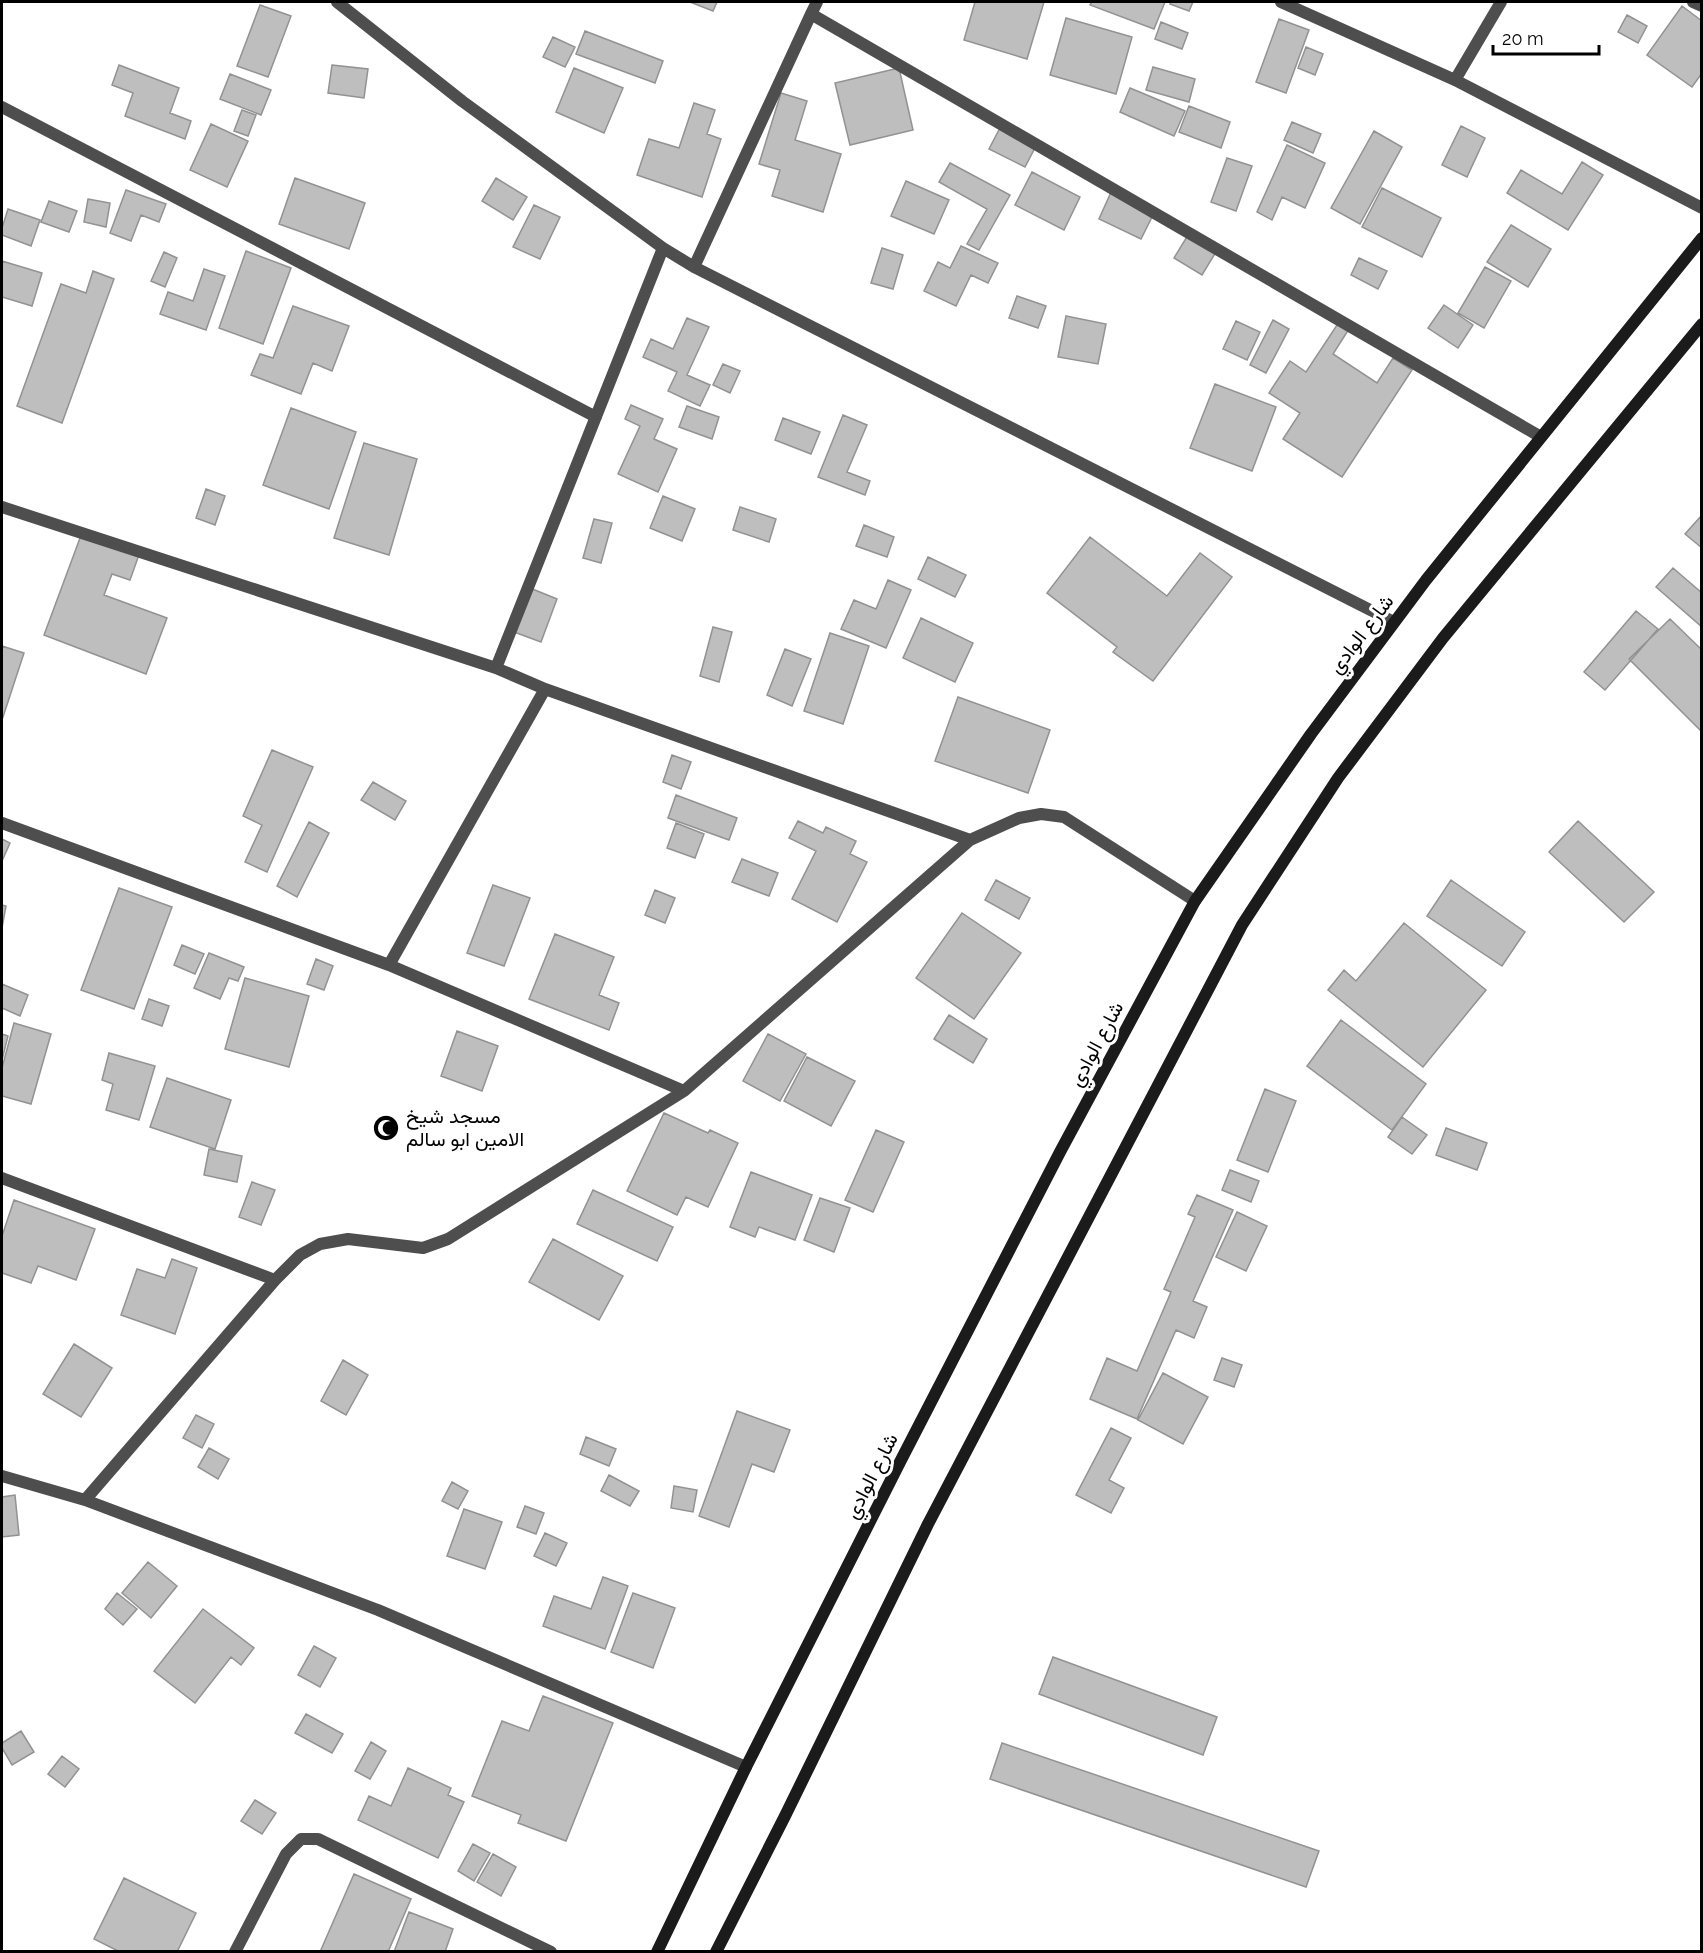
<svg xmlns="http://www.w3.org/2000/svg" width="1703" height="1953" font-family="Raleway,Vazirmatn,sans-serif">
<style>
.building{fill:#bebebe;stroke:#929292;stroke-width:1.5}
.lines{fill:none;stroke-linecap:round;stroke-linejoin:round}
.street{stroke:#4e4e4e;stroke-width:12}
.secondary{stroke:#1b1b1b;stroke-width:12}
.labels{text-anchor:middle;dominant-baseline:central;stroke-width:6;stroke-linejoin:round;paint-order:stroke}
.street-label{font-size:20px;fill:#000;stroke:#fff}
.poi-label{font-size:20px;fill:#000;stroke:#fff;text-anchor:start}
</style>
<rect width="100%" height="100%" fill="#fff"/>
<!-- building -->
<path class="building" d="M690,2H717L713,11Z
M975,2H1044L1027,59L964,40Z
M1092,2H1165L1154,29L1090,5Z
M1171,2H1193L1189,11L1170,4Z
M260,5L291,16L268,77L237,66Z
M1682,6L1702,21V73L1692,87L1647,55Z
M1627,15L1647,26L1638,43L1618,32Z
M1066,18L1132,37L1116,94L1050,75Z
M1279,19L1309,30L1286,93L1256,82Z
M1161,22L1188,33L1182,49L1155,39Z
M585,31L663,61L655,83L576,54Z
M553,37L575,47L565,67L543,57Z
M1306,47L1323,54L1315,75L1298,68Z
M119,65L179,88L170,113L191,121L185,139L125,116L133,93L112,85Z
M332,65L368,69L364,98L328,93Z
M1153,67L1195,79L1189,102L1146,90Z
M574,68L623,88L604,133L556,112Z
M899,68L913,130L850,145L835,83Z
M230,74L271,90L261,115L220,99Z
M1130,88L1185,111L1174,136L1120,112Z
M781,93L807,101L795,140L841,154L823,212L772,196L780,170L759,164Z
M694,103L715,110L707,134L721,139L702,197L637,175L649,139L679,148Z
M1189,106L1230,122L1221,148L1179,132Z
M242,110L256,115L248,136L234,131Z
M1292,122L1321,134L1313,153L1284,140Z
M211,124L248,141L227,187L190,170Z
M1001,126L1037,144L1025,167L989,149Z
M1461,126L1485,138L1467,177L1442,165Z
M1374,131L1402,147L1360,224L1331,208Z
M1287,145L1325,163L1305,208L1282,197L1272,220L1257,212Z
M1227,158L1252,166L1236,211L1211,202Z
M1582,162L1603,175L1568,230L1507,193L1521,170L1562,194Z
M950,163L1010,195L979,250L967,244L987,209L939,182Z
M1032,172L1080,197L1064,230L1015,205Z
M295,178L365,203L349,249L279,224Z
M496,178L527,197L513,220L482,201Z
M906,181L949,200L934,234L891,216Z
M1382,188L1441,218L1422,257L1362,227Z
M126,190L166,204L159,222L141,215L131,241L110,233Z
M1112,190L1155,211L1141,239L1099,219Z
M88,199L110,203L106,227L84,222Z
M49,201L77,211L69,232L41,222Z
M534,205L560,217L540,259L513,247Z
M8,209L40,220L31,246L2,235V228Z
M1511,225L1551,249L1528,287L1487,262Z
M1191,230L1219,247L1202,275L1174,258Z
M961,246L998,263L988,283L971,275L956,306L924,291L938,262L950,268Z
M882,248L903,255L893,289L871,283Z
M246,251L291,268L263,344L219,328Z
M164,252L177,258L165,287L151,281Z
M1359,258L1387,271L1378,289L1351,275Z
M2,261L42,273L32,306L2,297Z
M1485,267L1511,281L1484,328L1458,313Z
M204,269L225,276L206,330L160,314L168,292L193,301Z
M93,271L114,279L62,423L17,406L61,284L86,293Z
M1017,296L1046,306L1038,328L1009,318Z
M1444,305L1473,325L1458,348L1428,328Z
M293,306L349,326L332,371L313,363L301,394L251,375L260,354L273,358Z
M1066,316L1106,324L1098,364L1058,357Z
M687,318L709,327L687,375L710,385L700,406L668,391L677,372L643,357L651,339L673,349Z
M1273,320L1289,329L1266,373L1250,365Z
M1236,321L1260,332L1247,360L1223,349Z
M1339,322L1349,329L1333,354L1377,383L1393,358L1412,370L1342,477L1283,439L1300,413L1269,393L1290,361L1306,372Z
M723,364L740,371L730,393L713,385Z
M1215,384L1276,407L1252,471L1190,448Z
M631,405L663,419L654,439L677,449L658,492L618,474L640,426L625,419Z
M687,406L719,417L712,439L679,427Z
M291,408L356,432L329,509L263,485Z
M843,415L867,425L847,472L870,481L865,495L818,477Z
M783,418L820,432L811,454L775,440Z
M364,443L417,459L389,555L334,538Z
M206,489L225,496L215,525L196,518Z
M663,496L695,509L682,541L650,528Z
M740,507L776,519L769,542L733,530Z
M1702,515V548L1685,534Z
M594,519L612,523L601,563L583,558Z
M864,525L894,537L887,557L856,546Z
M83,530L140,552L130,580L112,574L104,595L167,618L146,674L44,635Z
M1090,537L1167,596L1200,553L1232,577L1153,681L1113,652L1117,647L1047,593Z
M928,557L966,575L955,597L918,579Z
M1673,568L1702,593V627L1656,587Z
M888,580L911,590L886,648L841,629L854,600L876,609Z
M530,588L557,599L541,642L514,632Z
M1636,611L1658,629L1605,690L1584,672Z
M921,618L973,643L955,682L903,658Z
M1670,619L1702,650V732L1629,659Z
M713,627L732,632L719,682L700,676Z
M830,633L869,646L843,724L804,711Z
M2,646L24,653L2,720Z
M785,649L811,659L792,706L767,695Z
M958,697L1050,730L1028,793L935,761Z
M272,750L313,767L267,872L245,862L262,825L243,816Z
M672,755L691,762L681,789L663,782Z
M373,782L406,801L395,820L361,800Z
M676,795L737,818L729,840L668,818Z
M798,821L823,833L826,827L856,841L850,854L867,862L837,922L792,899L816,851L789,838Z
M1578,821L1654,892L1624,922L1549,852Z
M309,822L329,833L297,897L277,886Z
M676,823L704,834L695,858L667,848Z
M2,839L10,843L2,861Z
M742,859L778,873L769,896L732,882Z
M996,880L1030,898L1019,919L985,900Z
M1451,880L1525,932L1502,966L1427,916Z
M493,885L530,898L504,966L467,953Z
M119,888L172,907L134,1009L81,990Z
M655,890L675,898L665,923L645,915Z
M2,905L6,906L2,928Z
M962,913L1021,953L974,1019L916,978Z
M1404,923L1486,990L1423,1067L1328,990L1344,970L1356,981Z
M555,934L614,957L599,995L619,1003L609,1030L529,999Z
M182,945L204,954L195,974L174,965Z
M209,953L244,967L238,981L229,978L220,999L194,988Z
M316,959L333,966L324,990L307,984Z
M245,978L309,996L289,1067L225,1049Z
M2,984L28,995L20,1016L2,1008Z
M149,999L169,1006L162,1026L142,1019Z
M949,1015L987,1039L973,1063L934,1039Z
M1341,1020L1426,1084L1392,1130L1307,1066Z
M14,1023L51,1034L31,1104L2,1096V1068Z
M457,1031L498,1046L482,1091L441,1076Z
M2,1034L8,1036L2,1060Z
M768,1034L806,1054L780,1101L743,1081Z
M109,1053L155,1066L139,1120L106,1110L113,1084L102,1080Z
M807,1057L855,1081L831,1126L784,1101Z
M167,1078L231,1100L215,1149L150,1127Z
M1265,1089L1296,1101L1268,1172L1237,1160Z
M664,1113L708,1133L710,1130L738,1143L708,1207L686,1197L677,1215L627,1191Z
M1402,1117L1427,1135L1412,1154L1388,1137Z
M1446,1128L1487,1143L1477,1170L1436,1155Z
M876,1130L904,1142L873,1212L845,1200Z
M209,1149L242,1156L237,1182L204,1175Z
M1230,1170L1259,1181L1251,1202L1222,1190Z
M751,1172L812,1195L795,1240L759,1227L755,1237L730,1227Z
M252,1182L275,1190L261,1225L239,1217Z
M593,1190L673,1227L657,1261L577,1224Z
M1197,1195L1233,1210L1193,1301L1207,1307L1194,1338L1176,1330L1137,1419L1090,1399L1107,1358L1137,1371L1171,1292L1164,1289L1195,1217L1188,1214Z
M820,1198L850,1208L834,1252L804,1240Z
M14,1200L95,1229L76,1280L38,1266L31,1283L2,1273V1236Z
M1237,1212L1267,1226L1246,1271L1216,1257Z
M553,1239L623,1276L599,1320L529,1282Z
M172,1259L197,1268L175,1334L121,1315L137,1269L165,1278Z
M74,1344L112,1368L81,1417L43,1394Z
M1222,1358L1242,1365L1234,1387L1214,1380Z
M343,1360L368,1375L346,1415L321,1401Z
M1163,1373L1208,1397L1183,1444L1138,1420Z
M737,1411L790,1430L774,1472L752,1464L729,1527L699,1516Z
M196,1415L214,1424L202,1448L183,1438Z
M1111,1428L1131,1438L1109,1480L1124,1488L1111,1513L1076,1495Z
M586,1437L616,1449L609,1466L580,1454Z
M209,1448L229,1459L218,1479L198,1467Z
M609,1475L639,1491L630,1506L601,1491Z
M452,1482L468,1491L458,1509L442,1501Z
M674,1486L697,1490L693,1512L671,1508Z
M15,1495L19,1535L2,1537V1497Z
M525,1506L544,1513L536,1534L517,1527Z
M464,1509L502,1522L485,1569L447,1556Z
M545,1533L567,1543L556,1566L534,1556Z
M148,1562L177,1586L151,1618L122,1593Z
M603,1577L628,1586L605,1649L543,1626L554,1596L591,1609Z
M117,1593L137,1609L123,1625L105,1609Z
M633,1593L675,1608L653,1668L611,1652Z
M203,1609L254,1648L241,1665L231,1657L195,1703L154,1671Z
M314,1646L336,1658L320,1687L298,1675Z
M1053,1657L1217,1717L1203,1755L1039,1694Z
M543,1696L613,1723L566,1841L518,1823L521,1815L472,1796L502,1721L529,1731Z
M306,1714L343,1734L332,1753L295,1733Z
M21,1731L34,1752L12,1765L2,1748V1743Z
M371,1742L386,1751L370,1779L355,1771Z
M1002,1743L1319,1851L1306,1887L990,1779Z
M62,1756L79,1769L65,1787L48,1774Z
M408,1768L451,1788L448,1795L464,1802L438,1858L358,1820L369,1796L391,1806Z
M255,1800L276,1813L262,1834L241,1821Z
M473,1844L490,1853L474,1881L458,1871Z
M493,1854L516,1867L501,1896L477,1882Z
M354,1874L411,1899L388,1952H320Z
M124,1878L196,1913L177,1952H120L94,1939Z
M409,1912L453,1929L445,1952H394Z"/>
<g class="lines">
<!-- street -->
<path class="street" d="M337,2L462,101L663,248L694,267L1394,622
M1281,2L1455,80L1702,208
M1693,2L1702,6
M811,14L817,2
M1455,80L1501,2
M2,107L596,417
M694,267L811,14L1541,437
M2,507L496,668L545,689L970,840L1019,818L1041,814L1064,817L1195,901
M496,668L663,248
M2,823L389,965L684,1091
M389,965L545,689
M2,1178L275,1280
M2,1476L85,1500L378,1610L746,1767
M85,1500L275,1280L300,1255L320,1244L348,1239L423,1248L448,1239L684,1091L970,840
M235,1952L286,1854L301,1839H318L551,1952"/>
<!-- secondary -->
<path class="secondary" d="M657,1952L746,1767L900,1462L1060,1152L1195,901L1311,734L1426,580L1702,238
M716,1952L785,1816L928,1524L1242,925L1338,778L1443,638L1702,324"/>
</g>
<!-- icons -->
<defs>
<g id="mosque-disc" transform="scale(1.35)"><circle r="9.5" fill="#000" stroke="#fff"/><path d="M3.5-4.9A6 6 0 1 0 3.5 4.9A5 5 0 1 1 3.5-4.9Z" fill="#fff"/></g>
</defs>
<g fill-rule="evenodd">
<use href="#mosque-disc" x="386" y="1128"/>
</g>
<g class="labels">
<!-- street labels -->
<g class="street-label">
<text transform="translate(1361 634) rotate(-53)">شارع الوادي</text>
<text transform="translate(1096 1044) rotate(-62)">شارع الوادي</text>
<text transform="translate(871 1476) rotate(-63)">شارع الوادي</text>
</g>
<!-- poi labels -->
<g class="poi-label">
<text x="406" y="1116">مسجد شيخ<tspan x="406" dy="23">الامين ابو سالم</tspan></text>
</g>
</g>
<!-- border -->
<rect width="1703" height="1953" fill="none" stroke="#000000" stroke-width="6"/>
<!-- scale -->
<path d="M1493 45v9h106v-9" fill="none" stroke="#000000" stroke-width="3"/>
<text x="1502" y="45" font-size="18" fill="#000000" stroke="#ffffff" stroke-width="4.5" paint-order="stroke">20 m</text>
</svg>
